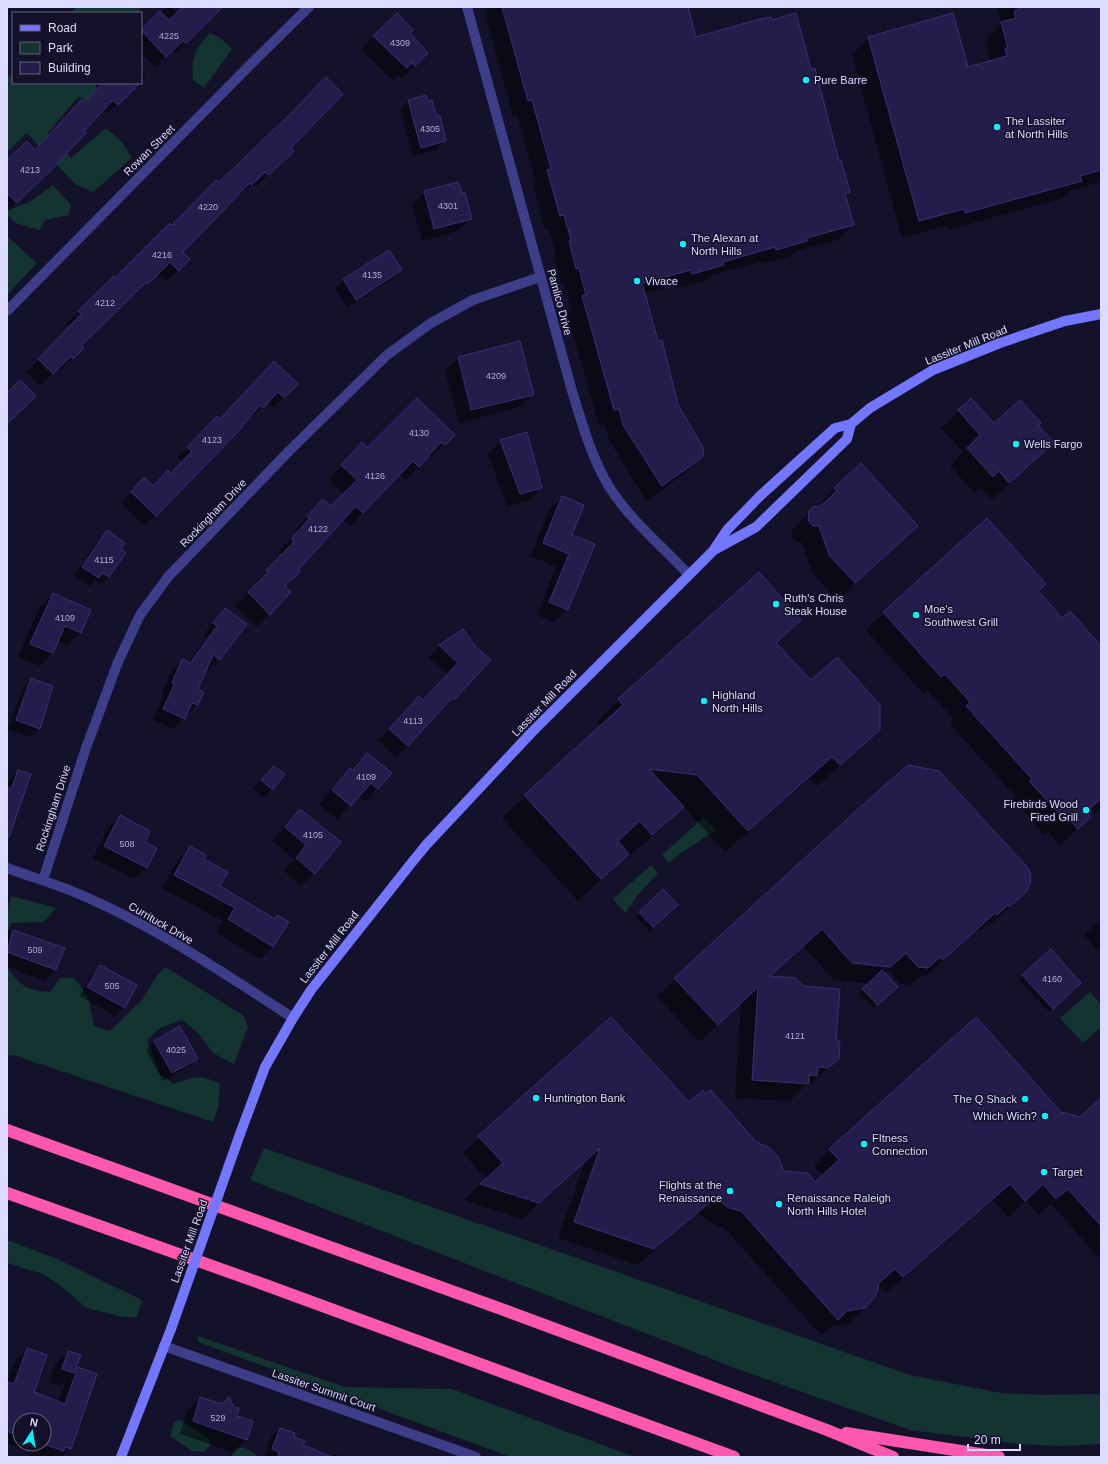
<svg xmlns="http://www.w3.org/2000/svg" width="1108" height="1464" font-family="Helvetica,sans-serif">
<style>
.green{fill:#143432}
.shadow{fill:#0007;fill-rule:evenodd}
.building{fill:#241d4b;stroke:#3a2f77}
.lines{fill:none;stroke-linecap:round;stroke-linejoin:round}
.street{stroke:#3d3d89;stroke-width:10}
.secondary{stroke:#7376fe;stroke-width:10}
.highway{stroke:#fe57af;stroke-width:12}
.secondary-bridge{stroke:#7376fe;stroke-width:10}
.poi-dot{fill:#08f1fd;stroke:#14112a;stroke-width:1.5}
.labels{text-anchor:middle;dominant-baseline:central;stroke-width:3;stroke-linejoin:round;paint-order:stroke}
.number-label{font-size:9px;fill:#afacd2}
.poi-label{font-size:11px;fill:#dddbff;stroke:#14112a;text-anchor:start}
.street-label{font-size:11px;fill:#dddbff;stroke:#14112a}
</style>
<rect width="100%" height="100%" fill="#14112a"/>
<!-- green -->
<path class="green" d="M76,7H142L138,13H71Z
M210,33L219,37L232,49L204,88L193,80C192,56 193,51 210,33Z
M13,72V83H95L99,97V109L78,97L48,133L71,158L106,128L122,142L132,158L93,192L75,184L27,133L7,152V78Z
M53,185L71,205L69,215L45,220L39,230L15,223L7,214V211L31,201Z
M7,236L37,263L7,295Z
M704,817L716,830L681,853L669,863L662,855Z
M651,865L658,873L638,895L625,913L613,899Z
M11,896L56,908L44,922L11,923L7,936V912Z
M7,967C21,987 27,990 50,992L60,978H74L88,996L94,1026L110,1031L142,1000L158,974L165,967L243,1015L248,1027L234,1064L213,1053L198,1033L182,1020L160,1028L147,1040L160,1074L174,1084C192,1077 202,1074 220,1084L218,1109L213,1122L13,1055L7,1056Z
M1090,992L1101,1004V1027L1083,1043L1060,1018Z
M264,1148L910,1375L1001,1393L1044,1395L1101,1394V1444L1062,1446L1019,1444L910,1430L743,1371L250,1180Z
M7,1240L57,1259L142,1300L137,1317H123L87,1308L58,1284L43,1274L7,1263Z
M198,1336L345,1387L452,1389L635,1457H511L198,1342Z
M180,1420L209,1438L210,1446L204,1452L192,1451L170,1436L174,1422Z
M243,1447L253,1452L258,1457H231L237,1449Z"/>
<!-- shadow -->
<path class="shadow" d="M166,7H170L178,13L193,7H224L175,53L172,50L155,67L141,52V32Z
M486,7H687L696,38L838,162L849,192L845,196L853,224L838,240L796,251L791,256L761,264L760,262L713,275L708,280L677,288L676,285L644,293L677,406L699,458L684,474L646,501L609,440L604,423L599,425L567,312L571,309L564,283H561L554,257L556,255L549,229L545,230L533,186L536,183L517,115L513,116L486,18L488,16Z
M997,7H1101V182L1071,190L1063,198L948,230L947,225L902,238L852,55L869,38L967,68L990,62L985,40L1002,23Z
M408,33L427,53L402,78L398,75L393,80L361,49L374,36Z
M141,70L146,75L141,81Z
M104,83H139L107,114L102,109L82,131L84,133L7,211V161L34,151L71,111L84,104Z
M409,100L428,102L445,140L437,149L413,156L400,109Z
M289,148L280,163L256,187L252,184L239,196L237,195L181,252L189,259L166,282L157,274L135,296L134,294L80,346L83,348L60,371L58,368L40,386L26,372L70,327L66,324L79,312L219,184Z
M425,192L471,218L458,231L422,241L412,205Z
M389,252L401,270L392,279L347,307L335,289L344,280Z
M458,358L533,394L520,407L459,423L445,371Z
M264,373L296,384L273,408L267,402L252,417L250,415L145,526L121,503L144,479L153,487L171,474L182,462L178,458L207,427L220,420Z
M971,400L994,425H1037L1053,443L992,499L981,488L975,493L950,466L963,452L941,428Z
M453,435L431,457L429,455L406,480L400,474L350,526L343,519L296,570L284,586L269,614L256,627L235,606L256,585L254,584L282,555L278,552L297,532L295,530L310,513L331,507L344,494L329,479L350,456L367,449Z
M501,441L541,488L528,501L507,507L488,454Z
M835,488L917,526L837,600L812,572L802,542H796L791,537L792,530L815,507L820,508L818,506Z
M562,497L571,535L567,609L554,622L537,615L556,567L531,556L549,510Z
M987,520L1037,591L1062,619L1101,648V809L1095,815L1090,809L1086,813L1089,817L1060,845L1048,832L1045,835L1013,800L1016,797L950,724L954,719L927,690L924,694L866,630Z
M107,531L109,576L100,584L95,581L90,586L74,575L99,540Z
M53,594L80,633L67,645L57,641L52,653L39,666L18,657L40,607Z
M225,609L219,659L208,670L206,668L197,690L202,692L197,705L174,729L153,720L164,694H162L171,671L182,660L188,663L207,637L203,635Z
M800,620L776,644L811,682L879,730L817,786L810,778L725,852L683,806L660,829L630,856L627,854L578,901L502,818L601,726L597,722L619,700Z
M462,631L476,648L490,660L396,757L378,741L408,708L423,701L448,675L429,657L440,646Z
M31,679L39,729L31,737L8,729L23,688Z
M367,754L390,773L365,802L358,796L337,819L319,804L338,782Z
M270,770L272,789L264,798L253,789Z
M18,771L7,825V782Z
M868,802L1026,891L991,924L989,922L979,932L977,930L925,977L922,975L909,986L900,984L888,970L884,973L897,987L873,1008L859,993L868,984L834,980L803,946L769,977L838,1058L810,1085H806L790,1101L735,1098L741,1003L699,1042L657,996Z
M300,810L314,873L301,886L284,871L294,859L272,841Z
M120,816L143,842L156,849L146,868L134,879L93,858L108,828Z
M190,847L203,859L219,886L274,920L277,916L273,946L260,959L216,932L223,921L162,888L178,860Z
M663,891L676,905L649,931L636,917Z
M1101,919V950L1099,952L1084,935Z
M7,929L63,948L55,970L44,981L7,966Z
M100,966L124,1007L115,1016L80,996L91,975Z
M1023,976L1076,987L1049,1012L1019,980Z
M611,1018L688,1103L755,1142L784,1172L815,1183L823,1176L814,1166L830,1149L1060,1113L1080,1119L1101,1100V1260L1051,1204L1039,1215L1026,1200L1008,1217L993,1200L886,1293L878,1285L865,1307L848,1324L830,1327L821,1335L724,1228L713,1224L698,1213L637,1265L558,1238L585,1162L522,1219L464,1200L486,1179L463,1153Z
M155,1041L197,1059L188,1067L163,1081L146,1050Z
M27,1349L32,1393L58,1402L66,1380L60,1386L49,1382L55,1365L68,1352L79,1356L73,1373L78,1368L70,1448L62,1457H32L29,1456L30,1452L25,1449L7,1443V1382L14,1362ZM20,1420H44V1444H20Z
M200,1398L236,1417L246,1439L233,1452L180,1434L187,1411Z
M280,1429L302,1445L332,1457L335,1454L346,1457H264L271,1437Z"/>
<!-- building -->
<path class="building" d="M183,7H223L186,43L183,41L166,57L141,30L160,11L169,20Z
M502,7H688L696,37L760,19L771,17L772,20L796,13L811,69L815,68L839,161L841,160L850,192L845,194L854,225L807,238V241L776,250L775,247L723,262L724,265L692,274L691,270L642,283L658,341L662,340L678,405L704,449L703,455L700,459L662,486L623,425L619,409L614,410L582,296L586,295L579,268L576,269L569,241L571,240L564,215L560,216L547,170L551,169L532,100L528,101Z
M1019,7H1101V170L1080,176L1082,181L965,213L964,209L919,221L868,37L953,13L968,67L1007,56L1005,48H1008L1001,22L1016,18L1014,11L1019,9Z
M397,13L413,30L410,33L428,53L415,66L412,63L407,68L373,36Z
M326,77L343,94L291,148L294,151L269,175L265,172L252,185L250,183L183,252L190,259L179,271L170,262L148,284L147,282L81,346L84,348L73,359L71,356L53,374L38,359L81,314L78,311L114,276L115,278L170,223L172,225L216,180L219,182L286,118Z
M103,83H140L118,105L113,100L84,131L86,133L57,164L17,203L7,193V160L27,141L35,150L81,100L84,102Z
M426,95L428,101L432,100L437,116L440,115L446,141L421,148L408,100Z
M458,182L462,193H465L472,219L434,229L424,191Z
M389,250L402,270L356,300L343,279Z
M520,341L534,395L471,410L458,357Z
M274,361L298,384L284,398L278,392L263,408L260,405L236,434L156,516L131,492L144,477L153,486L168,470L171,473L192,451L187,447L217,416L220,419Z
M20,380L36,396L7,424V393Z
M417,398L455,435L445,445L441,442L419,467L413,461L363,513L356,506L298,570L300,572L285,586L291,592L270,615L248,592L268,572L266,570L294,542L291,539L309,519L307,516L323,499L331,506L357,480L341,465L362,442L367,448Z
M971,398L994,423L1020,400L1041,423L1038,425L1054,443L1009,483L999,471L993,477L967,448L980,435L958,410Z
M527,432L542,488L520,494L500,440Z
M861,463L918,526L855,583L829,555L819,526H813L808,520L809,511L814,506L819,507L837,491L834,488Z
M562,496L584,505L572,535L595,544L568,610L549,602L569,554L543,543Z
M987,518L1046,584L1038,591L1043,596L1062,618L1070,611L1101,646V799L1086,812L1091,817L1078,829L1066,816L1063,818L1030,782L1032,779L966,706L970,702L945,674L941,677L883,612Z
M107,530L125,543L121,549L126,553L109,577L103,573L99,578L82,567Z
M759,572L801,620L776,643L811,680L837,657L880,705V730L840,765L832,757L748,831L697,775L649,769L684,807L652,835L640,821L618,841L629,854L601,879L524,795L623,705L618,699Z
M53,593L91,610L81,633L65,626L53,653L30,644Z
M225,608L247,624L220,660L213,655L198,689L204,692L198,705L192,703L185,719L163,709L175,683H172L182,659L190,663L217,626L213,623Z
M463,629L476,647L491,660L454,700L452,698L408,746L389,729L419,696L423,700L458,663L439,645Z
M31,678L53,686L40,729L16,720Z
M367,753L392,773L378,789L371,783L351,806L332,790L350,768L353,770Z
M908,765L939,771L1028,868L1031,875L1030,885L1026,892L1009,907L1008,905L997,915L995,913L943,960L940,957L928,968L918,967L906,953L890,967L852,963L822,929L770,976L796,978L803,986L840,989L836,1039L840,1042L839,1059L828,1068L818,1067L817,1076L809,1075V1084L752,1080L758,987L718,1025L674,978L867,801Z
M274,766L285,774L273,790L261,780Z
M18,770L31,774L9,837H7V787L11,789Z
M300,809L341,842L315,874L296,858L306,845L285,827Z
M120,815L150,831L145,842L157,848L147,868L104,846Z
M190,846L206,855L204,859L228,872L220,886L275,919L277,915L289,922L273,947L228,919L235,908L174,875Z
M663,889L678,905L653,927L639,912Z
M13,930L65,948L56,970L7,952Z
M1051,949L1081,983L1053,1009L1022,975Z
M100,965L137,985L125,1008L87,987Z
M882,970L898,987L878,1005L862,989Z
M611,1017L689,1102L703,1090L706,1094L711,1090L756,1142L768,1147L777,1155L784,1171L808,1173L815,1182L839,1160L829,1149L976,1017L1061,1112L1080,1117L1101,1098V1226L1068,1189L1056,1199L1043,1184L1025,1201L1010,1184L903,1277L895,1269L879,1283L876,1296L865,1308L847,1311L838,1320L741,1211L729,1208L715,1198L654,1249L574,1222L600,1148L539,1203L480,1184L503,1163L478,1136Z
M180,1026L198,1059L172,1073L154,1041Z
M27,1348L47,1355L34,1392L65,1404L78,1367L97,1374L71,1449L65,1447L64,1451L43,1444L44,1420H20V1436L7,1431V1382L14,1384Z
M68,1351L81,1355L74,1373L62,1369Z
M200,1397L222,1404L229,1397L234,1407L239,1408L237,1416L253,1421L247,1440L193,1421Z
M280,1428L295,1433L294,1437L305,1441L303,1445L332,1457H278L279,1452L272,1449Z"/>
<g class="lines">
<!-- street -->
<path class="street" d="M467,7L572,391C582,423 591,456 608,485C628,518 662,546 688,574
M7,311L252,63L309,7
M7,868C31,877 56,884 79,894C154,926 224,973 293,1018
M43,880L86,748L118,662L140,615L168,577L289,451L387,355L431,323L473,300L540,277
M164,1346L476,1457"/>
<!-- secondary -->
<path class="secondary" d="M714,550L756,527L847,439L851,424
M240,1134L265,1067L293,1018L311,990L413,861L427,844L532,732L713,551L727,530L761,495L835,428L851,424L870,408L933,370L1000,343L1065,321L1101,314
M121,1457L171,1329"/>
<!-- highway -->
<path class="highway" d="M7,1130L504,1310L827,1430L893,1457
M7,1193L260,1283L734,1457
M846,1433L999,1457"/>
<!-- secondary-bridge -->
<path class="secondary-bridge" d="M171,1329L240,1134"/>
</g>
<!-- markers -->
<g class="poi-dot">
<circle cx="806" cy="80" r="4"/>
<circle cx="997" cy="127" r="4"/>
<circle cx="683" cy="244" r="4"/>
<circle cx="637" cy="281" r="4"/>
<circle cx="1016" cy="444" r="4"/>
<circle cx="776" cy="604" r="4"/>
<circle cx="916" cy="615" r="4"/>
<circle cx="704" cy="701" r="4"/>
<circle cx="1086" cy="810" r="4"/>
<circle cx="536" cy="1098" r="4"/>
<circle cx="1025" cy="1099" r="4"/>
<circle cx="1045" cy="1116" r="4"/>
<circle cx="864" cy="1144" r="4"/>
<circle cx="1044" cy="1172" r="4"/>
<circle cx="730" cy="1191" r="4"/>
<circle cx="779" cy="1204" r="4"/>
</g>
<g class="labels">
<!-- number labels -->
<g class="number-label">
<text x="169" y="36">4225</text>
<text x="400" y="43">4309</text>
<text x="430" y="129">4305</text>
<text x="30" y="170">4213</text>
<text x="448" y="206">4301</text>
<text x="208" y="207">4220</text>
<text x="162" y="255">4216</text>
<text x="372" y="275">4135</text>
<text x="105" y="303">4212</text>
<text x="496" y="376">4209</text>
<text x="419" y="433">4130</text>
<text x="212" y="440">4123</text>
<text x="375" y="476">4126</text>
<text x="318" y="529">4122</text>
<text x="104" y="560">4115</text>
<text x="65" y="618">4109</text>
<text x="413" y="721">4113</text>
<text x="366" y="777">4109</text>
<text x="313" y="835">4105</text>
<text x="127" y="844">508</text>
<text x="35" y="950">509</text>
<text x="1052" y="979">4160</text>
<text x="112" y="986">505</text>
<text x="795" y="1036">4121</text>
<text x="176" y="1050">4025</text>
<text x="218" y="1418">529</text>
</g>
<!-- poi labels -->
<g class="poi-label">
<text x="814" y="80">Pure Barre</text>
<text x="1005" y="121">The Lassiter<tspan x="1005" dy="13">at North Hills</tspan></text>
<text x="691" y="238">The Alexan at<tspan x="691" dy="13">North Hills</tspan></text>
<text x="645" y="281">Vivace</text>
<text x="1024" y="444">Wells Fargo</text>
<text x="784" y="598">Ruth's Chris<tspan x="784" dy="13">Steak House</tspan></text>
<text x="924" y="609">Moe's<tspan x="924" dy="13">Southwest Grill</tspan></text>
<text x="712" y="695">Highland<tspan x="712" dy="13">North Hills</tspan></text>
<text x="1078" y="804" text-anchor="end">Firebirds Wood<tspan x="1078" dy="13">Fired Grill</tspan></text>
<text x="544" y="1098">Huntington Bank</text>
<text x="1017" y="1099" text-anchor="end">The Q Shack</text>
<text x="1037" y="1116" text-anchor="end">Which Wich?</text>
<text x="872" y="1138">FItness<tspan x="872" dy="13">Connection</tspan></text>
<text x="1052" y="1172">Target</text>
<text x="722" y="1185" text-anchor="end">Flights at the<tspan x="722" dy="13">Renaissance</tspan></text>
<text x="787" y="1198">Renaissance Raleigh<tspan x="787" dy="13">North Hills Hotel</tspan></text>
</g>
<!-- street labels -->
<g class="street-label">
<text transform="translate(149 150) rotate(-45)">Rowan Street</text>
<text transform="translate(560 302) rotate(75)">Pamlico Drive</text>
<text transform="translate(966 345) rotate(-22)">Lassiter Mill Road</text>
<text transform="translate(213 513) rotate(-46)">Rockingham Drive</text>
<text transform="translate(544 703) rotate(-46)">Lassiter Mill Road</text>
<text transform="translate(53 808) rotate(-72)">Rockingham Drive</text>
<text transform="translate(161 923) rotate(30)">Currituck Drive</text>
<text transform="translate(329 947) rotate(-52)">Lassiter Mill Road</text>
<text transform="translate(189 1241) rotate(-70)">Lassiter Mill Road</text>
<text transform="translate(324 1390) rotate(19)">Lassiter Summit Court</text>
</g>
</g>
<!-- border -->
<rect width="1108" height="1464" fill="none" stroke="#dddbff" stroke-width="16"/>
<!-- legend -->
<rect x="12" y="12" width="130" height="72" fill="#14112a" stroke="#64627f"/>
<rect x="20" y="25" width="20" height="6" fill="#7376fe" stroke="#64627f"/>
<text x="48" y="32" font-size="12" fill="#dddbff">Road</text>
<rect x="20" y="42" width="20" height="12" fill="#143432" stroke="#64627f"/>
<text x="48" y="52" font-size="12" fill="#dddbff">Park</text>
<rect x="20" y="62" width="20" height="12" fill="#241d4b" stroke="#64627f"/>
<text x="48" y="72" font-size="12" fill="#dddbff">Building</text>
<!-- north arrow -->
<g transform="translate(32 1432) rotate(12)"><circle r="19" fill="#14112a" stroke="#64627f"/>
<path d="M0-3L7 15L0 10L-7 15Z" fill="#08f1fd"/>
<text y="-6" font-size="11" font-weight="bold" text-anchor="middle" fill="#dddbff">N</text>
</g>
<!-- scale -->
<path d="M968 1444v6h52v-6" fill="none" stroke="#dddbff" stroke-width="2"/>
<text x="974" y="1444" font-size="12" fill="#dddbff" stroke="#14112a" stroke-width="3" paint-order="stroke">20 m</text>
</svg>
